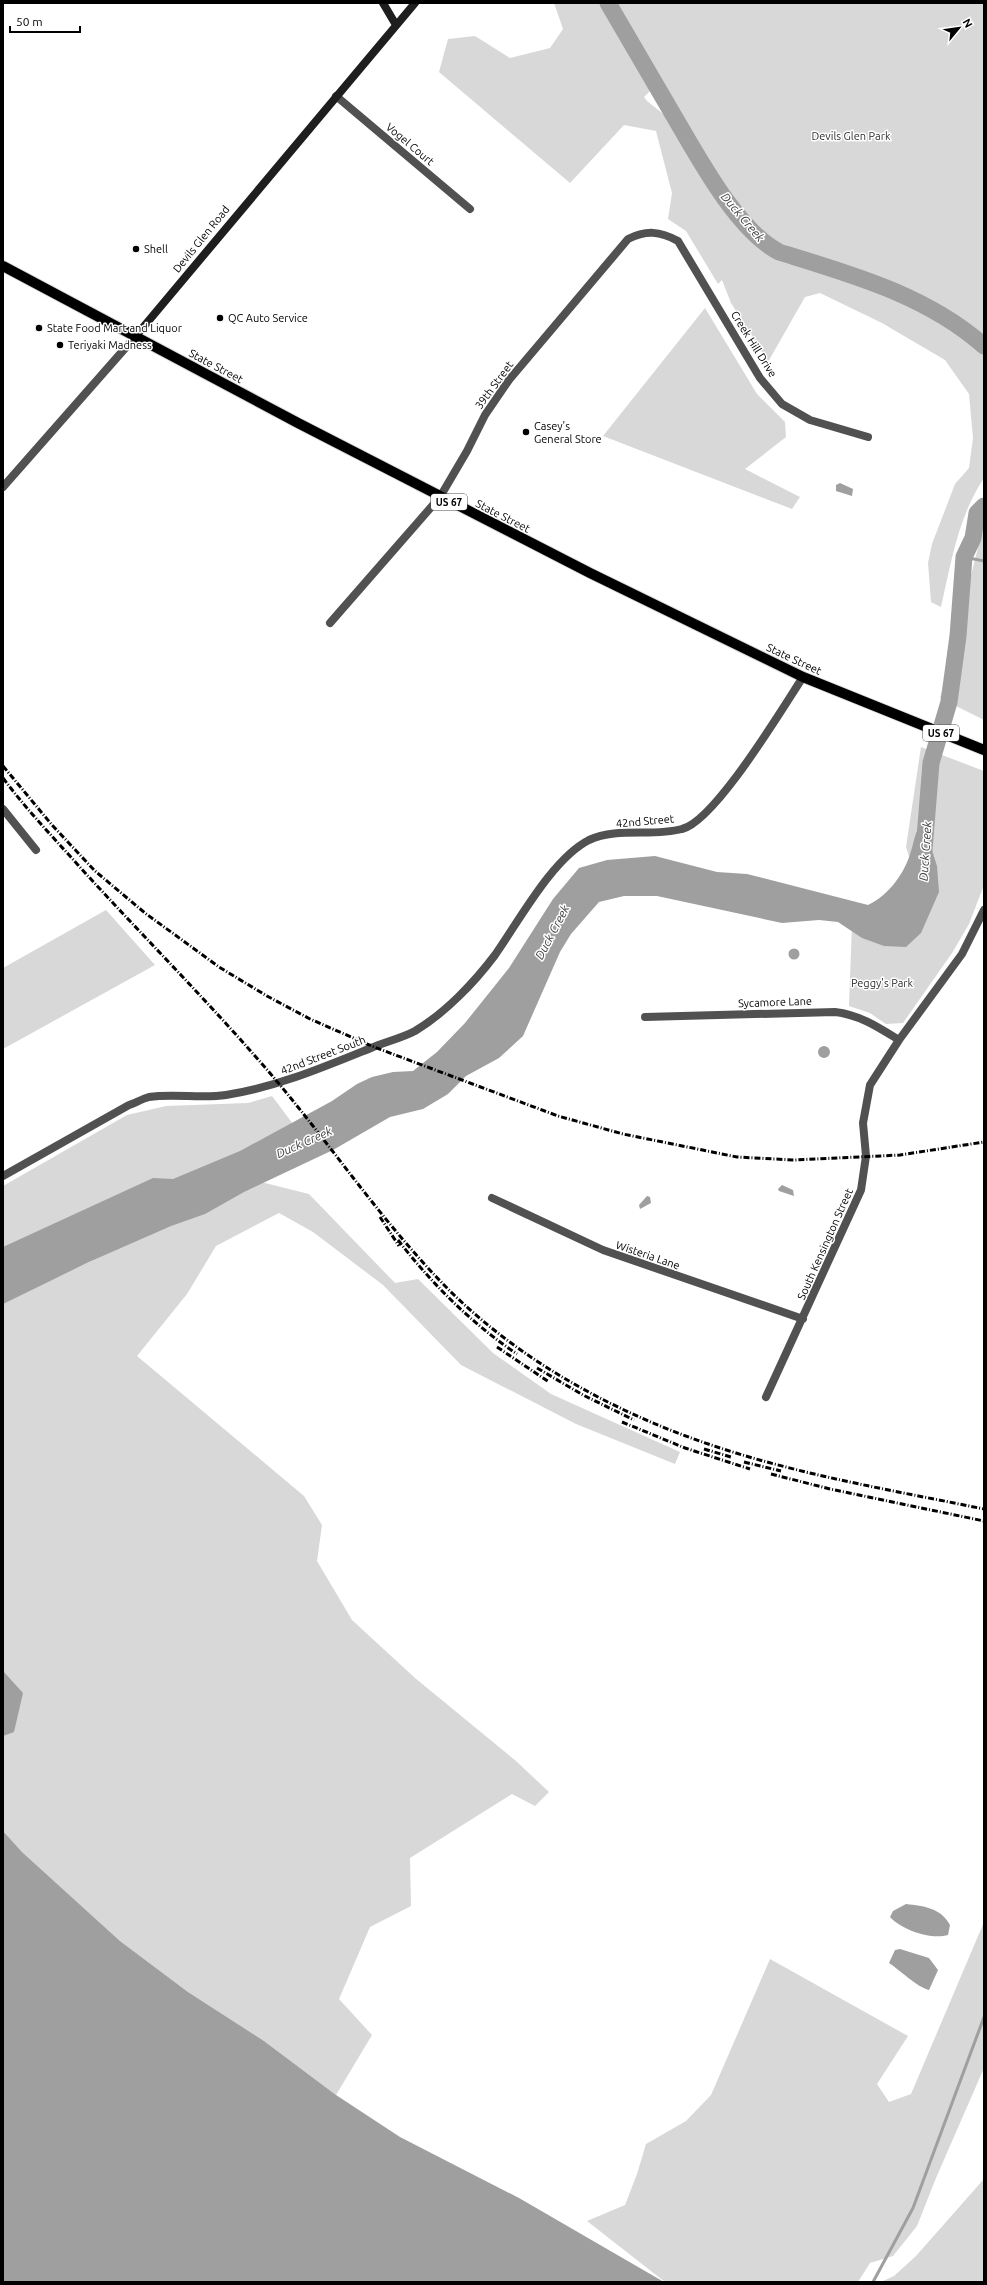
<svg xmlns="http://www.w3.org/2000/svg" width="987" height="2285" font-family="Ubuntu,sans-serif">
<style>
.green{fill:#d8d8d8;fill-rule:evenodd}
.water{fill:#9f9f9f}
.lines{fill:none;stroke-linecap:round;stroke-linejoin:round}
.stream{stroke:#9f9f9f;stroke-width:3}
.river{stroke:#9f9f9f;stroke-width:17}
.primary-casing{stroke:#dbdbdb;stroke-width:12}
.street{stroke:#515151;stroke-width:8}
.secondary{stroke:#1e1e1e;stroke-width:8}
.primary{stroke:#000;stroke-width:10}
.rail{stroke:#000;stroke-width:3;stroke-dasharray:6 2 1 2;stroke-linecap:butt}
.poi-dot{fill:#000;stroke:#fff;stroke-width:1.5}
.labels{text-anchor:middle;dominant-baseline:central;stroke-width:3;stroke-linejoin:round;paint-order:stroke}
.shield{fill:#fff;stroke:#4c4c4c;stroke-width:1}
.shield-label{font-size:10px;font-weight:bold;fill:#000}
.park-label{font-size:11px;fill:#2f2f2f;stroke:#fff}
.street-label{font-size:11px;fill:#000;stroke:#fff}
.poi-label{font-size:11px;fill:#000;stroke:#fff;text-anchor:start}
.water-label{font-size:12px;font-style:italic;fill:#404040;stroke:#fff}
</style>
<rect width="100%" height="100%" fill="#fff"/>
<!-- green -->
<path class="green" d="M554,3H984V478C958,517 951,563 941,607L931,602L928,563L932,544L955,484L969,468L973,438L969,394L945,360L882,323L820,293L805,297L768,362L731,303L722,280L718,284L686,231L668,219L672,193L656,131L624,125L570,183L439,72L448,39L475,36L510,58L550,48L563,29ZM651,90L682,129L681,138L667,117L647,101L644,97Z
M705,308L757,394L785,422L786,437L745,469L800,497L792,509L603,436Z
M984,524V720L940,698Z
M921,747L984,771V885L969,924L952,953L903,1023L886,1024L870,1013L849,1006L852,924L920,890L906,847Z
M106,910L155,965L3,1049V968Z
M272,1096L311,1148L56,1278L257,1181L309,1194L395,1283L418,1279L493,1353L551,1394L680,1452L675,1464L576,1424L461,1365L383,1285L313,1232L279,1213L216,1246L187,1294L137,1356L304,1496L322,1525L317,1561L352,1620L415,1678L516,1761L549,1792L535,1806L512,1794L410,1858L411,1906L370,1927L339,1999L372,2035L336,2095L264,2041L188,1992L120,1941L22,1852L3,1831V1186L127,1115L166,1106L248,1103Z
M984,1922V2068L936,2178L917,2226L893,2256L870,2263L858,2282H665L587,2221L625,2205L637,2174L646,2144L686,2121L711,2095L770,1959L908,2036L877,2084L889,2102L911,2094Z
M984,2174V2282H881L894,2276L916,2256L983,2180Z"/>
<!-- water -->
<path class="water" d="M840,483L853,489L852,496L836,491V485Z
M919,827L925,828L937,866L939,892L921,933L906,947L884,946L862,938L838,922L819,920L782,923L657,896H624L599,902L571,934L560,952L523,1036L499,1058L466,1076L448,1094L423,1109L390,1117L333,1150L244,1192L205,1214L171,1226L89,1262L3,1304V1247L153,1178L173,1179L240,1151L332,1101L357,1084L372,1077L393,1072L413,1071L437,1052L465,1023L509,968L553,899L579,868L607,860L655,856L717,872L747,874L868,905C889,895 905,873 911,851C914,842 914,836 919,827Z
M788.5 954a5.5 5.5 0 1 1 11 0a5.5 5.5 0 1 1-11 0Z
M818 1052a6 6 0 1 1 12 0a6 6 0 1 1-12 0Z
M782,1185L793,1190L794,1196L779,1191L778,1189Z
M647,1196L650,1197L651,1203L640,1209L639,1205Z
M3,1671L23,1693L14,1732L3,1736Z
M3,1831L22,1852L120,1941L188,1992L264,2041L336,2095L400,2137L519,2198L664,2282H3Z
M906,1904C924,1906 941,1908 950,1925L948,1935C931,1940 902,1930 890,1917L893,1911Z
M900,1949L929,1958L938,1970L929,1990C917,1987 901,1971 889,1963L895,1950Z"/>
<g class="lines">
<!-- stream -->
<path class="stream" d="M964,557L984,561
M873,2282L913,2208L984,2017"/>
<!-- river -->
<path class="river" d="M608,3C629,39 650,75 671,111C696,153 735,229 779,252C850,274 927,295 984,346
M924,850L931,763L949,702L958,636L964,557L973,538L977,513L984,506"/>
<!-- primary casing -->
<g class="primary-casing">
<path id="primary" d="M3,266L298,423L590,573L803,677L984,750"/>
</g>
<!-- street -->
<path class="street" d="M336,96L470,209
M3,487L135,337
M330,623L440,497L467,451L485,415L509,380L628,239C646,230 660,231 678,241L760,378L782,404L810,420L868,437
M3,809L36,850
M645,1017L835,1012C860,1015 878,1027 899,1040
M3,1176L129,1105C135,1103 142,1099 149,1097C174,1093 201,1099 226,1095C277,1087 324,1067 371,1048C385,1042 402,1038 415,1031C445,1013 474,983 495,955C519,921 552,859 589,840C617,827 653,837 682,829C715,821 782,709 803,677
M492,1198L603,1250L803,1319
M766,1397L861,1190L866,1156L863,1123L870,1085L899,1040L962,954L984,910"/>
<!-- secondary -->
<path class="secondary" d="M383,3L396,25
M135,337L415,3"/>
<!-- primary -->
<use href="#primary" class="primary"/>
<!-- rail -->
<path class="rail" d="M3,766L52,825L95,871L145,913L219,967L267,996L310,1019L374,1047L558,1116L623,1134L737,1157L794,1160L900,1155L984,1142
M3,778C26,809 52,836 78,865C136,929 198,991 255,1056C323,1132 378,1219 450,1291C528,1368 631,1421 736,1453C817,1478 901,1492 984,1509
M380,1217L399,1246
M398,1240C432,1284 471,1323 517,1354
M497,1347L549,1382
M537,1368L583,1395L634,1420
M622,1422L685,1448L750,1469
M704,1449L731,1457
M744,1462L781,1471
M771,1474L830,1489L984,1521"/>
</g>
<!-- markers -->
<g class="poi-dot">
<circle cx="136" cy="249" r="4"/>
<circle cx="220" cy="318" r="4"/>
<circle cx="39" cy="328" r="4"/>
<circle cx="60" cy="345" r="4"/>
<circle cx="526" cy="432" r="4"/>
</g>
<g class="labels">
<!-- shield labels -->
<g class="shield">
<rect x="431" y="494" width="36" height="16" rx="3"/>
<rect x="923" y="725" width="36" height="16" rx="3"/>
</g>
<g class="shield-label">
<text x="449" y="502">US 67</text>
<text x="941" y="733">US 67</text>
</g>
<!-- park labels -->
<g class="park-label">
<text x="851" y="136">Devils Glen Park</text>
<text x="882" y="983">Peggy's Park</text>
</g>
<!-- street labels -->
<g class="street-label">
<text transform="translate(410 144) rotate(40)">Vogel Court</text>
<text transform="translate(201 239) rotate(-51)">Devils Glen Road</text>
<text transform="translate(754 344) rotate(58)">Creek Hill Drive</text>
<text transform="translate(216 366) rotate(28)">State Street</text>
<text transform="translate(494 385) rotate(-54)">39th Street</text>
<text transform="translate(503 516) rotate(27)">State Street</text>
<text transform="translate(794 659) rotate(25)">State Street</text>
<text transform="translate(645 821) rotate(-5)">42nd Street</text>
<text transform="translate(775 1002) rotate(-2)">Sycamore Lane</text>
<text transform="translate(323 1055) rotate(-21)">42nd Street South</text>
<text transform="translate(825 1244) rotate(-66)">South Kensington Street</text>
<text transform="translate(648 1255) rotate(19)">Wisteria Lane</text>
</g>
<!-- poi labels -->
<g class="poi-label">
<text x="144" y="249">Shell</text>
<text x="228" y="318">QC Auto Service</text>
<text x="47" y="328">State Food Mart and Liquor</text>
<text x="68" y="345">Teriyaki Madness</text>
<text x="534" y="426">Casey's<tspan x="534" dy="13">General Store</tspan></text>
</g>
<!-- water labels -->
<g class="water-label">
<text transform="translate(743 217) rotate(50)">Duck Creek</text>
<text transform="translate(925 851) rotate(-86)">Duck Creek</text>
<text transform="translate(552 932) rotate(-62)">Duck Creek</text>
<text transform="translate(304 1142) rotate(-24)">Duck Creek</text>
</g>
</g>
<!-- border -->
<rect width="987" height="2285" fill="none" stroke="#000000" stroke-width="8"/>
<!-- north arrow -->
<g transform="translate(959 28) rotate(61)" stroke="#ffffff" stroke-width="3" paint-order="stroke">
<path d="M0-3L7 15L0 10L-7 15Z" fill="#000000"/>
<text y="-6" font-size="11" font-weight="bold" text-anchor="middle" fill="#000000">N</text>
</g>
<!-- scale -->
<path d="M10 26v6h70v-6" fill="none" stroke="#000000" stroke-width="2"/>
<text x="16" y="26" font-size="12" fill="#000000" stroke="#ffffff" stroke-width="3" paint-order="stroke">50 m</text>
</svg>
